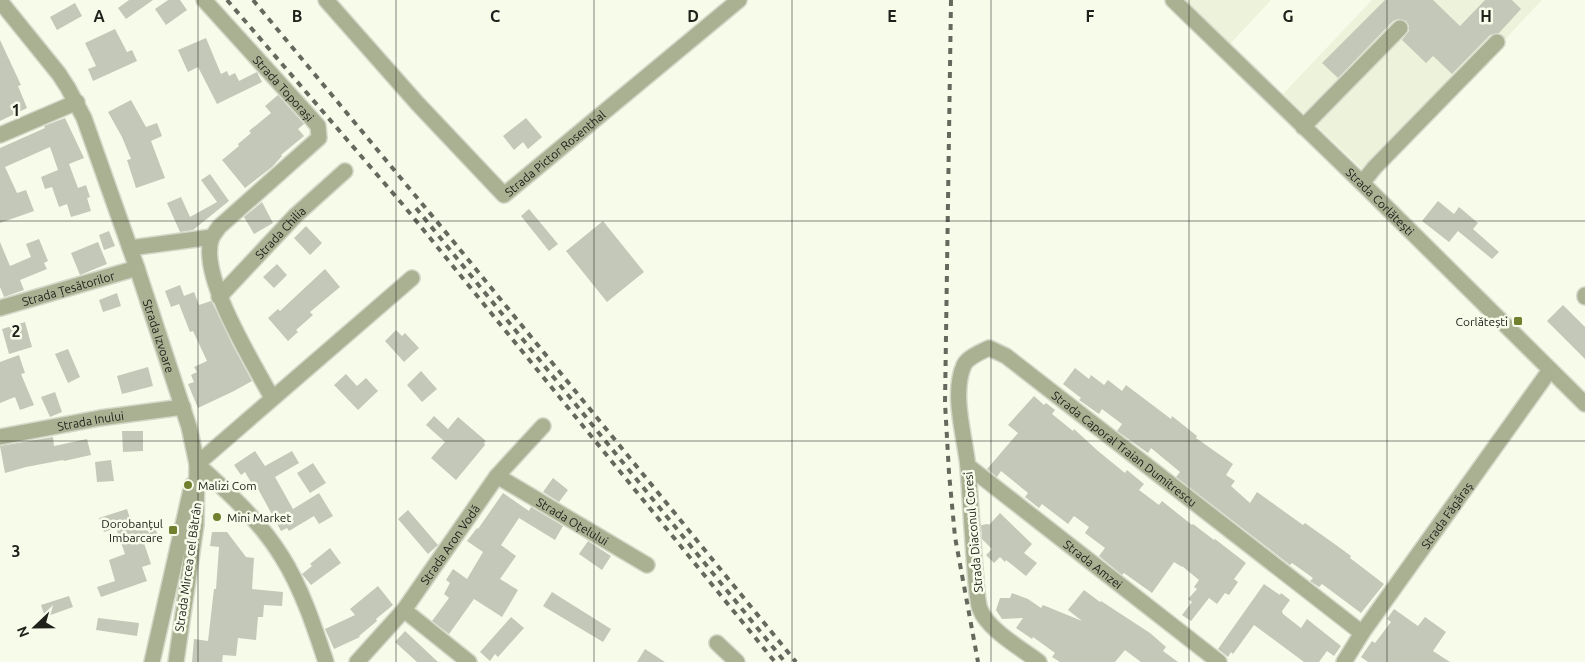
<svg xmlns="http://www.w3.org/2000/svg" width="1585" height="662" font-family="Ubuntu,sans-serif">
<style>
.built{fill:#ecf3da}
.building{fill:#c4c8b8}
.lines{fill:none;stroke-linecap:round;stroke-linejoin:round}
.minor-casing{stroke:#d5d8c9;stroke-width:18}
.minor{stroke:#aab193;stroke-width:15}
.rail{stroke:#66685e;stroke-width:4;stroke-dasharray:6 6;stroke-linecap:butt}
.grid{fill:none;stroke:#20211b;stroke-width:1;stroke-opacity:0.55}
.poi-dot{fill:#71802e;stroke:#f7fbea;stroke-width:2}
.labels{text-anchor:middle;dominant-baseline:central;stroke-width:5;stroke-linejoin:round;paint-order:stroke}
.street-label{font-size:12px;fill:#20211b;stroke:#f7fbea}
.poi-label{font-size:12px;fill:#20211b;stroke:#f7fbea;text-anchor:end}
.grid-label{font-size:16px;text-anchor:middle;font-weight:bold;fill:#20211b;stroke:#f7fbea;stroke-width:5;stroke-linejoin:round;paint-order:stroke}
</style>
<rect width="100%" height="100%" fill="#f7fbea"/>
<!-- built -->
<path class="built" d="M1183,0H1271L1229,45Z
M1372,0H1542L1373,179L1283,94Z"/>
<!-- building -->
<path class="building" d="M129,0H153L126,19L118,8Z
M168,0H180L187,10L166,25L155,9Z
M1385,0H1433L1460,26L1485,0H1512L1521,9L1499,33L1490,35L1452,74L1433,56L1426,63L1402,40L1409,31V26L1406,21L1398,19L1393,21L1338,78L1322,63Z
M75,3L82,16L57,30L50,17Z
M115,29L127,52L132,50L137,61L93,81L88,69L96,66L85,43Z
M206,38L221,74L227,71L229,76L235,73L239,81L257,72L262,82L217,104L198,67L188,72L178,50Z
M0,40L21,85L18,86L27,108L0,121Z
M278,95L304,124L298,129L304,136L281,155L282,156L272,167L245,188L222,160L239,146L238,144L251,133L249,131L271,113L265,106Z
M131,100L146,127L157,123L162,136L151,141L165,178L136,188L127,160L131,159L122,137L108,112Z
M65,118L84,158L69,164L78,188L86,185L90,197L87,198L91,211L71,217L67,204L59,207L52,187L45,189L41,177L58,170L50,147L5,167L17,193L26,190L34,211L0,223V148L45,128L44,126Z
M526,118L542,137L528,149L523,142L514,150L503,136Z
M210,174L229,201L193,230L180,232L167,203L181,197L190,217L217,202L201,180Z
M1438,201L1454,214L1459,207L1478,223L1473,229L1499,252L1492,259L1458,231L1449,242L1422,221Z
M262,202L273,223L254,234L244,217Z
M529,209L558,244L549,251L521,216Z
M603,221L644,272L607,302L566,251Z
M306,226L322,243L310,255L294,238Z
M109,231L115,246L104,250L99,235Z
M39,239L48,261L44,263L47,269L20,280L24,290L4,297L0,287V242L10,266L31,257L26,244Z
M98,242L107,264L80,275L71,253Z
M277,264L287,275L274,288L263,277Z
M325,269L340,287L310,312L313,315L296,330L298,332L288,341L268,318L278,309L280,311Z
M180,285L184,296L194,292L199,305L211,301L213,304L233,346L252,381L234,391L198,408L188,384L194,382L191,375L197,372L194,367L207,361L193,331L190,332L179,304L171,307L165,291Z
M117,293L121,306L103,312L99,300Z
M1563,305L1585,327V359L1547,321Z
M25,322L32,347L9,354L2,329Z
M396,330L402,336L405,333L419,348L404,362L385,341Z
M68,349L80,377L68,383L55,354Z
M19,355L25,373L21,374L34,405L20,410L15,397L0,403V362Z
M148,367L153,386L122,394L117,376Z
M1075,368L1089,379L1091,375L1104,385L1108,380L1122,391L1126,385L1171,419L1172,416L1197,436L1196,438L1233,464L1226,475L1235,481L1231,486L1250,503L1257,492L1303,525L1305,523L1336,545L1351,556L1350,558L1384,584L1361,613L1322,584L1319,587L1310,581L1313,578L1292,563L1290,565L1176,477L1180,472L1151,448L1148,453L1117,431L1122,424L1102,409L1099,414L1079,400L1081,398L1063,384Z
M421,371L437,389L422,402L407,385Z
M346,374L357,386L366,378L378,391L358,410L334,385Z
M55,392L62,412L50,417L41,397Z
M1034,396L1044,405L1046,403L1055,410L1052,414L1073,431L1074,429L1098,451L1125,473L1127,470L1144,484L1139,490L1159,505L1162,501L1192,525L1193,524L1214,540L1215,539L1246,563L1234,579L1238,582L1229,595L1225,593L1217,604L1209,598L1191,621L1182,615L1192,602L1188,599L1197,589L1194,587L1199,580L1182,566V567L1174,562L1152,593L1124,573L1122,575L1099,556L1105,548L1085,533L1089,527L1074,516L1068,524L1042,504L1039,508L1025,497L1028,493L1001,471L997,477L987,469L1018,433L1008,425Z
M434,416L448,429L458,417L486,441L484,443L485,445L456,480L431,458L445,442L426,425Z
M122,431H143V451L123,452Z
M53,437L54,446L87,439L91,455L64,461L63,460L26,467L5,473L0,446Z
M255,451L265,466L292,451L299,463L275,477L293,509L319,493L333,516L319,524L314,516L289,531L287,528L281,531L257,487L255,489L245,472L241,475L234,465Z
M111,460L114,481L97,482L95,462Z
M313,463L326,483L310,493L297,473Z
M553,478L568,490L559,502L543,492Z
M503,493L529,511L531,507L563,526L555,540L519,518L501,545L516,556L500,579L518,590L502,617L474,599L449,634L432,621L449,598L444,594L450,583L446,580L453,569L467,579L483,552L467,541L477,528L478,529Z
M127,509L133,528L153,521L158,536L143,540L151,564L142,567L147,581L101,597L97,587L115,581L109,560L125,554L116,528L104,532L99,518Z
M408,510L438,545L428,554L398,519Z
M1000,513L1032,544L1024,553L1037,563L1026,576L1006,560L1005,562L1000,557L994,563L986,555L992,549L982,539L981,525L988,524L989,525Z
M212,532H227L246,557L254,558L252,589L283,592L282,606L264,605L263,617H258L256,640L238,638L236,656L223,655L222,662H192L194,639L208,641L214,589H216L219,547L210,546Z
M588,541L611,556L602,570L579,554Z
M330,548L341,563L311,585L302,574L312,566L310,564Z
M1264,584L1280,595L1281,593L1290,600L1282,611L1283,614L1301,628L1307,619L1341,646L1334,656L1327,651L1319,662H1304L1254,625L1233,654L1231,652L1228,657L1218,649Z
M378,586L393,605L376,619L377,621L359,636L360,637L334,649L325,629L355,615L350,609Z
M1084,590L1100,602L1101,601L1150,633L1166,647L1163,651L1178,662H1141L1125,650L1115,662H1060L1052,657L1055,653L1033,637L1032,639L1016,628L1023,618L1002,619L996,610L1000,598H1010L1012,593L1028,599L1041,608L1043,605L1082,621L1068,610Z
M552,592L611,629L603,642L543,606Z
M69,596L73,607L45,617L41,605Z
M1394,609L1418,626L1425,617L1446,632L1433,651L1450,662H1368L1361,657L1372,641L1375,643L1391,622L1387,619Z
M511,617L524,628L498,657L495,654L490,661L480,652Z
M98,618L139,623L137,636L96,630Z
M405,631L438,662H417L395,642Z
M645,649L665,662H637Z"/>
<g class="lines">
<!-- minor casing -->
<g class="minor-casing">
<g id="minor">
<path id="s1" d="M204,0L311,118L318,126L319,138L219,227C217,230 214,234 212,237C197,274 254,364 272,398"/>
<path id="s2" d="M326,0L417,103L504,195L739,0"/>
<path id="s3" d="M1173,0L1362,183L1585,404"/>
<path id="s4" d="M0,1L59,74L68,88L84,118L137,268L189,427L197,464L196,525L176,662"/>
<path d="M1303,127L1400,28"/>
<path d="M0,135L77,102"/>
<path d="M1362,183L1375,167L1497,42"/>
<path d="M130,248L212,237"/>
<path d="M1585,295V297"/>
<path id="s5" d="M219,297L296,215L345,171"/>
<path id="s6" d="M0,308L137,268"/>
<path id="s7" d="M0,437L100,418L183,407"/>
<path d="M197,464L412,278"/>
<path d="M197,464C228,492 260,521 282,557C302,589 314,626 326,662"/>
<path id="s8" d="M968,466L1219,662"/>
<path id="s9" d="M497,476L647,565"/>
<path d="M404,610L469,662"/>
<path d="M717,643L737,662"/>
<path d="M152,662L192,485"/>
<path id="s10" d="M357,662L404,610L497,476L543,426"/>
<path id="s11" d="M1039,662C1022,649 987,629 980,609C978,604 978,598 977,593C973,551 971,509 968,467C965,437 951,394 964,365C968,357 981,352 989,348L1006,356L1362,633"/>
<path id="s12" d="M1344,662L1362,633L1550,370"/>
</g>
</g>
<!-- minor -->
<use href="#minor" class="minor"/>
<!-- rail -->
<path class="rail" d="M227,0L404,206L775,662
M253,0L453,241L796,662
M951,0L945,403L949,473L955,537L978,662
M416,208L785,662"/>
</g>
<!-- grid -->
<path class="grid" d="M198,0V662M396,0V662M594,0V662M792,0V662M991,0V662M1189,0V662M1387,0V662M0,221H1585M0,441H1585"/>
<!-- markers -->
<g class="poi-dot">
<rect x="1513" y="316" width="10" height="10" rx="2.5"/>
<circle cx="188" cy="485" r="5"/>
<circle cx="217" cy="517" r="5"/>
<rect x="168" y="525" width="10" height="10" rx="2.5"/>
</g>
<g class="labels">
<!-- street labels -->
<g class="street-label">
<text stroke="none"><textPath href="#s1" startOffset="119">Strada Toporași</textPath></text>
<text stroke="none"><textPath href="#s2" startOffset="330">Strada Pictor Rosenthal</textPath></text>
<text stroke="none"><textPath href="#s3" startOffset="289">Strada Corlătești</textPath></text>
<text stroke="none"><textPath href="#s5" startOffset="89">Strada Chilia</textPath></text>
<text stroke="none"><textPath href="#s6" startOffset="71">Strada Țesătorilor</textPath></text>
<text stroke="none"><textPath href="#s4" startOffset="375">Strada Izvoare</textPath></text>
<text stroke="none"><textPath href="#s7" startOffset="92">Strada Inului</textPath></text>
<text stroke="none"><textPath href="#s11" startOffset="526">Strada Caporal Traian Dumitrescu</textPath></text>
<text stroke="none"><textPath href="#s12" startOffset="179">Strada Făgăraș</textPath></text>
<text stroke="none"><textPath href="#s9" startOffset="88">Strada Oțelului</textPath></text>
<text transform="translate(973 532) rotate(-95)">Strada Diaconul Coresi</text>
<text stroke="none"><textPath href="#s10" startOffset="150">Strada Aron Vodă</textPath></text>
<text stroke="none"><textPath href="#s8" startOffset="159">Strada Amzei</textPath></text>
<text transform="translate(188 567) rotate(-82)">Strada Mircea cel Bătrân</text>
</g>
<!-- poi labels -->
<g class="poi-label">
<text x="1508" y="321">Corlătești</text>
<text x="198" y="485" text-anchor="start">Malizi Com</text>
<text x="227" y="517" text-anchor="start">Mini Market</text>
<text x="163" y="523">Dorobanțul<tspan x="163" dy="14">Imbarcare</tspan></text>
</g>
</g>
<g class="grid-label">
<text x="99" y="22">A</text>
<text x="297" y="22">B</text>
<text x="495" y="22">C</text>
<text x="693" y="22">D</text>
<text x="892" y="22">E</text>
<text x="1090" y="22">F</text>
<text x="1288" y="22">G</text>
<text x="1486" y="22">H</text>
<text x="16" y="116">1</text>
<text x="16" y="337">2</text>
<text x="16" y="557">3</text>
</g>
<!-- north arrow -->
<g transform="translate(35 627) rotate(248)" stroke="#f7fbea" stroke-width="4" paint-order="stroke">
<path d="M0-4L9 19L0 12L-9 19Z" fill="#20211b"/>
<text y="-8" font-size="14" font-weight="bold" text-anchor="middle" fill="#20211b">N</text>
</g>
</svg>
